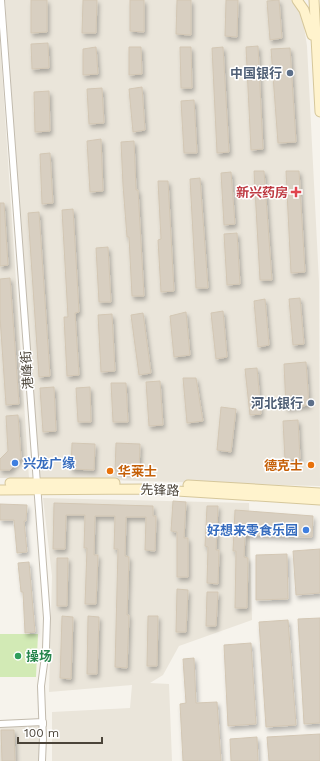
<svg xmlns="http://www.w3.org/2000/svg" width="320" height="761" font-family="'Work Sans','Noto Sans SC',sans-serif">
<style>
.residential{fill:#eae5da}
.green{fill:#d2eab5}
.building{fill:#d8cfc1;stroke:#d3c7b4;filter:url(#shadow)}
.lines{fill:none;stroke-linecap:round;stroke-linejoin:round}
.street-casing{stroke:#c2bbae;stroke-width:8}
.secondary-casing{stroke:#d6c79b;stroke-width:11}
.street{stroke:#fff;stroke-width:6}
.secondary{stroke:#fff3cd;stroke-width:9}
.service-dot{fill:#5c6f8a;stroke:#fff;stroke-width:1.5}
.health-dot{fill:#e0444e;stroke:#fff;stroke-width:1.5}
.shop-dot{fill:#3f7fe0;stroke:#fff;stroke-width:1.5}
.food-dot{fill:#e8710a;stroke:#fff;stroke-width:1.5}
.leisure-dot{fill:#2e9e5b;stroke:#fff;stroke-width:1.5}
.labels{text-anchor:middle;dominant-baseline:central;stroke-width:3;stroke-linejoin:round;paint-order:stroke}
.service-label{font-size:13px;font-weight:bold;fill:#4e5e75;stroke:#fff;text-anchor:end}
.health-label{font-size:13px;font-weight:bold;fill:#be3a42;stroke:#fff;text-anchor:end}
.street-label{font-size:13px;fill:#4b4439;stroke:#fff}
.shop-label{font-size:13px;font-weight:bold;fill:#366cbe;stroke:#fff;text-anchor:start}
.food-label{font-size:13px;font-weight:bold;fill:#c56008;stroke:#fff;text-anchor:end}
.leisure-label{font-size:13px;font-weight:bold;fill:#27864d;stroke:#fff;text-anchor:start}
</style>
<defs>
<filter id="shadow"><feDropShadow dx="2" dy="3.5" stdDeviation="2" flood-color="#0004"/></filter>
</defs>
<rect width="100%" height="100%" fill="#f6f3ec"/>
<!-- residential -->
<path class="residential" d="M5,0H294L302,14L307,46L319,282L320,486L37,478Z
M0,40L29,478H0Z
M43,498L249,503L252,620L179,646L163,675L150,683L169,684L172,761H52V712L130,708L132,685L49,692L52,576Z
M43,722V761H0V724Z"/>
<!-- green -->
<path class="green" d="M0,634H38L36,677H0Z"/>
<!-- building -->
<path class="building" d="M31,0H47V32L31,33Z
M83,0H97L96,33H82Z
M130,0H144V32L130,31Z
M177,0H191V35L176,34Z
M226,0H238L237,37L225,36Z
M279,0L282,38L270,40L267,1Z
M48,43L49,68L32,69L31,44Z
M258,46L263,149L251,150L246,47Z
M96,47L98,74L83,75V49Z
M129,47H141L142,74L129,75Z
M180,47H191L192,88H181Z
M223,47L229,152L217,153L212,48Z
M290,48L296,142L278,143L271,49Z
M142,87L145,130L133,132L129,89Z
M102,88L104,123L89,124L87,89Z
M49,91L50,131L35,132L34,92Z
M194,100L197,153H184L181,101Z
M101,139L103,191L90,192L87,141Z
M134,141L136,190H138L144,296H132L129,237H127L123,185L121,142Z
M50,153L53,203L42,204L40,154Z
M254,171H264L272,280H260Z
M286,171H299L305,272L291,273Z
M231,172L235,224L224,225L221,173Z
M200,178L208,288H196L190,179Z
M158,181H168L174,291L161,292L158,240L161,239Z
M0,203H4L8,265L0,266Z
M73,209L79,312L75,313L79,375L67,376L64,317H68L62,210Z
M39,212L50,376L39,377L28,213Z
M237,233L240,284L227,285L224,234Z
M108,247L111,302H99L96,248Z
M10,278L19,404L6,405L0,317V279Z
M300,298L304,344L293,345L289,299Z
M265,299L269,345L258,347L254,301Z
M223,311L227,357L216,359L211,313Z
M186,312L190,355L174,357L170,316Z
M143,313L151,373L139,375L131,315Z
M112,314L115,371L101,372L98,315Z
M306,362L309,405L286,408L284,364Z
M257,368L261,414L250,415L245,369Z
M183,378H196L203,421L187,423Z
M160,381L163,425L149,426L146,382Z
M111,383H126L128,422H113Z
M54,387L56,431L43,432L40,388Z
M90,387L91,422H78L76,388Z
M221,407L236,409L231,452L217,450Z
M18,415L21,458L10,470H0V459L8,451L6,416Z
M298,420L300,459L285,460L283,421Z
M72,443L95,444L94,470L71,469Z
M116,443L140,444L139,472L115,471Z
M173,501L186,502L184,538H188V577H177V532L171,531Z
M54,503L153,506V516H156L155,551L145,550L146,517H126L125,556L129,557L127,615H129L127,668L115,667L118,549H114L115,516H95L94,555H98L96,604H85L87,548H84L85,515H66L65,549H53Z
M0,504L27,505L26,521H24L27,552L17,553L14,520H0Z
M207,506H218L216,550H219L218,584L207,583L208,547L205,546Z
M235,510L313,516L312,537L245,535L244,557L248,558L247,608H235L236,551H233Z
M320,549V593L296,595L293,551Z
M287,554L288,599L256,600V555Z
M57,558H68L67,606H57Z
M29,562L35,632L25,633L23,592H21L18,563Z
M177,589L188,590L186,632H176Z
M207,592H218L216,626H206Z
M62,616L73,617L71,679L60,678Z
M88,616L99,617L97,674H87Z
M148,616H158L157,666H147Z
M320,618V723L304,724L298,619Z
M288,620L296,725L266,727L259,622Z
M251,643L256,724L228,726L224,645Z
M194,658L196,703L217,702L221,761H183L180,704L186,703L183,659Z
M1,730H14L15,761H2Z
M320,734V761H269L267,737Z
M257,737L258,761H231L230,739Z"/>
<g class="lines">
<!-- street casing -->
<g class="street-casing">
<path id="street" d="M1,0L47,618L46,649L41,686L43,740
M0,724L43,722V725
M42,761L43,737"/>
</g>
<!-- secondary casing -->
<g class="secondary-casing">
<path id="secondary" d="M297,0L304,10L312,35
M314,0L320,112
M10,483H115
M188,485L320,493
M0,490L145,489L320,500"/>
</g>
<!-- street -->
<use href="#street" class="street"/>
<!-- secondary -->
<use href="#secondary" class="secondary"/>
</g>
<!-- markers -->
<g class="service-dot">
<circle cx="290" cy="73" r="4"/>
<circle cx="311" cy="403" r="4"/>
</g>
<path class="health-dot" d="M294 186h4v4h4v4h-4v4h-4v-4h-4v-4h4z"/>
<g class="shop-dot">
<circle cx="15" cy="463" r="4"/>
<circle cx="306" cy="530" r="4"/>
</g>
<g class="food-dot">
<circle cx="311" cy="465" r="4"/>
<circle cx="110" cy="471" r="4"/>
</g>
<circle class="leisure-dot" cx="18" cy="656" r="4"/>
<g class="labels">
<!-- service labels -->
<g class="service-label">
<text x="282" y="73">中国银行</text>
<text x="303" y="403">河北银行</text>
</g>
<!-- health labels -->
<g class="health-label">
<text x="288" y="192">新兴药房</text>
</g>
<!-- street labels -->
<g class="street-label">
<text transform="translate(27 370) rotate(-94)">港峰街</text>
<text transform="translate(160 490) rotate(2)">先锋路</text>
</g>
<!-- shop labels -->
<g class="shop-label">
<text x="23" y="463">兴龙广缘</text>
<text x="298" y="530" text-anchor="end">好想来零食乐园</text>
</g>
<!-- food labels -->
<g class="food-label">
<text x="303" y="465">德克士</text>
<text x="118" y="471" text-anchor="start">华莱士</text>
</g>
<!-- leisure labels -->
<g class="leisure-label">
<text x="26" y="656">操场</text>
</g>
</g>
<!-- scale -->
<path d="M18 737v6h84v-6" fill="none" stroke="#4b4439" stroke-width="2"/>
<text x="24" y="737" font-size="12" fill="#4b4439" stroke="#ffffff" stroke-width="3" paint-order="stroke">100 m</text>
</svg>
